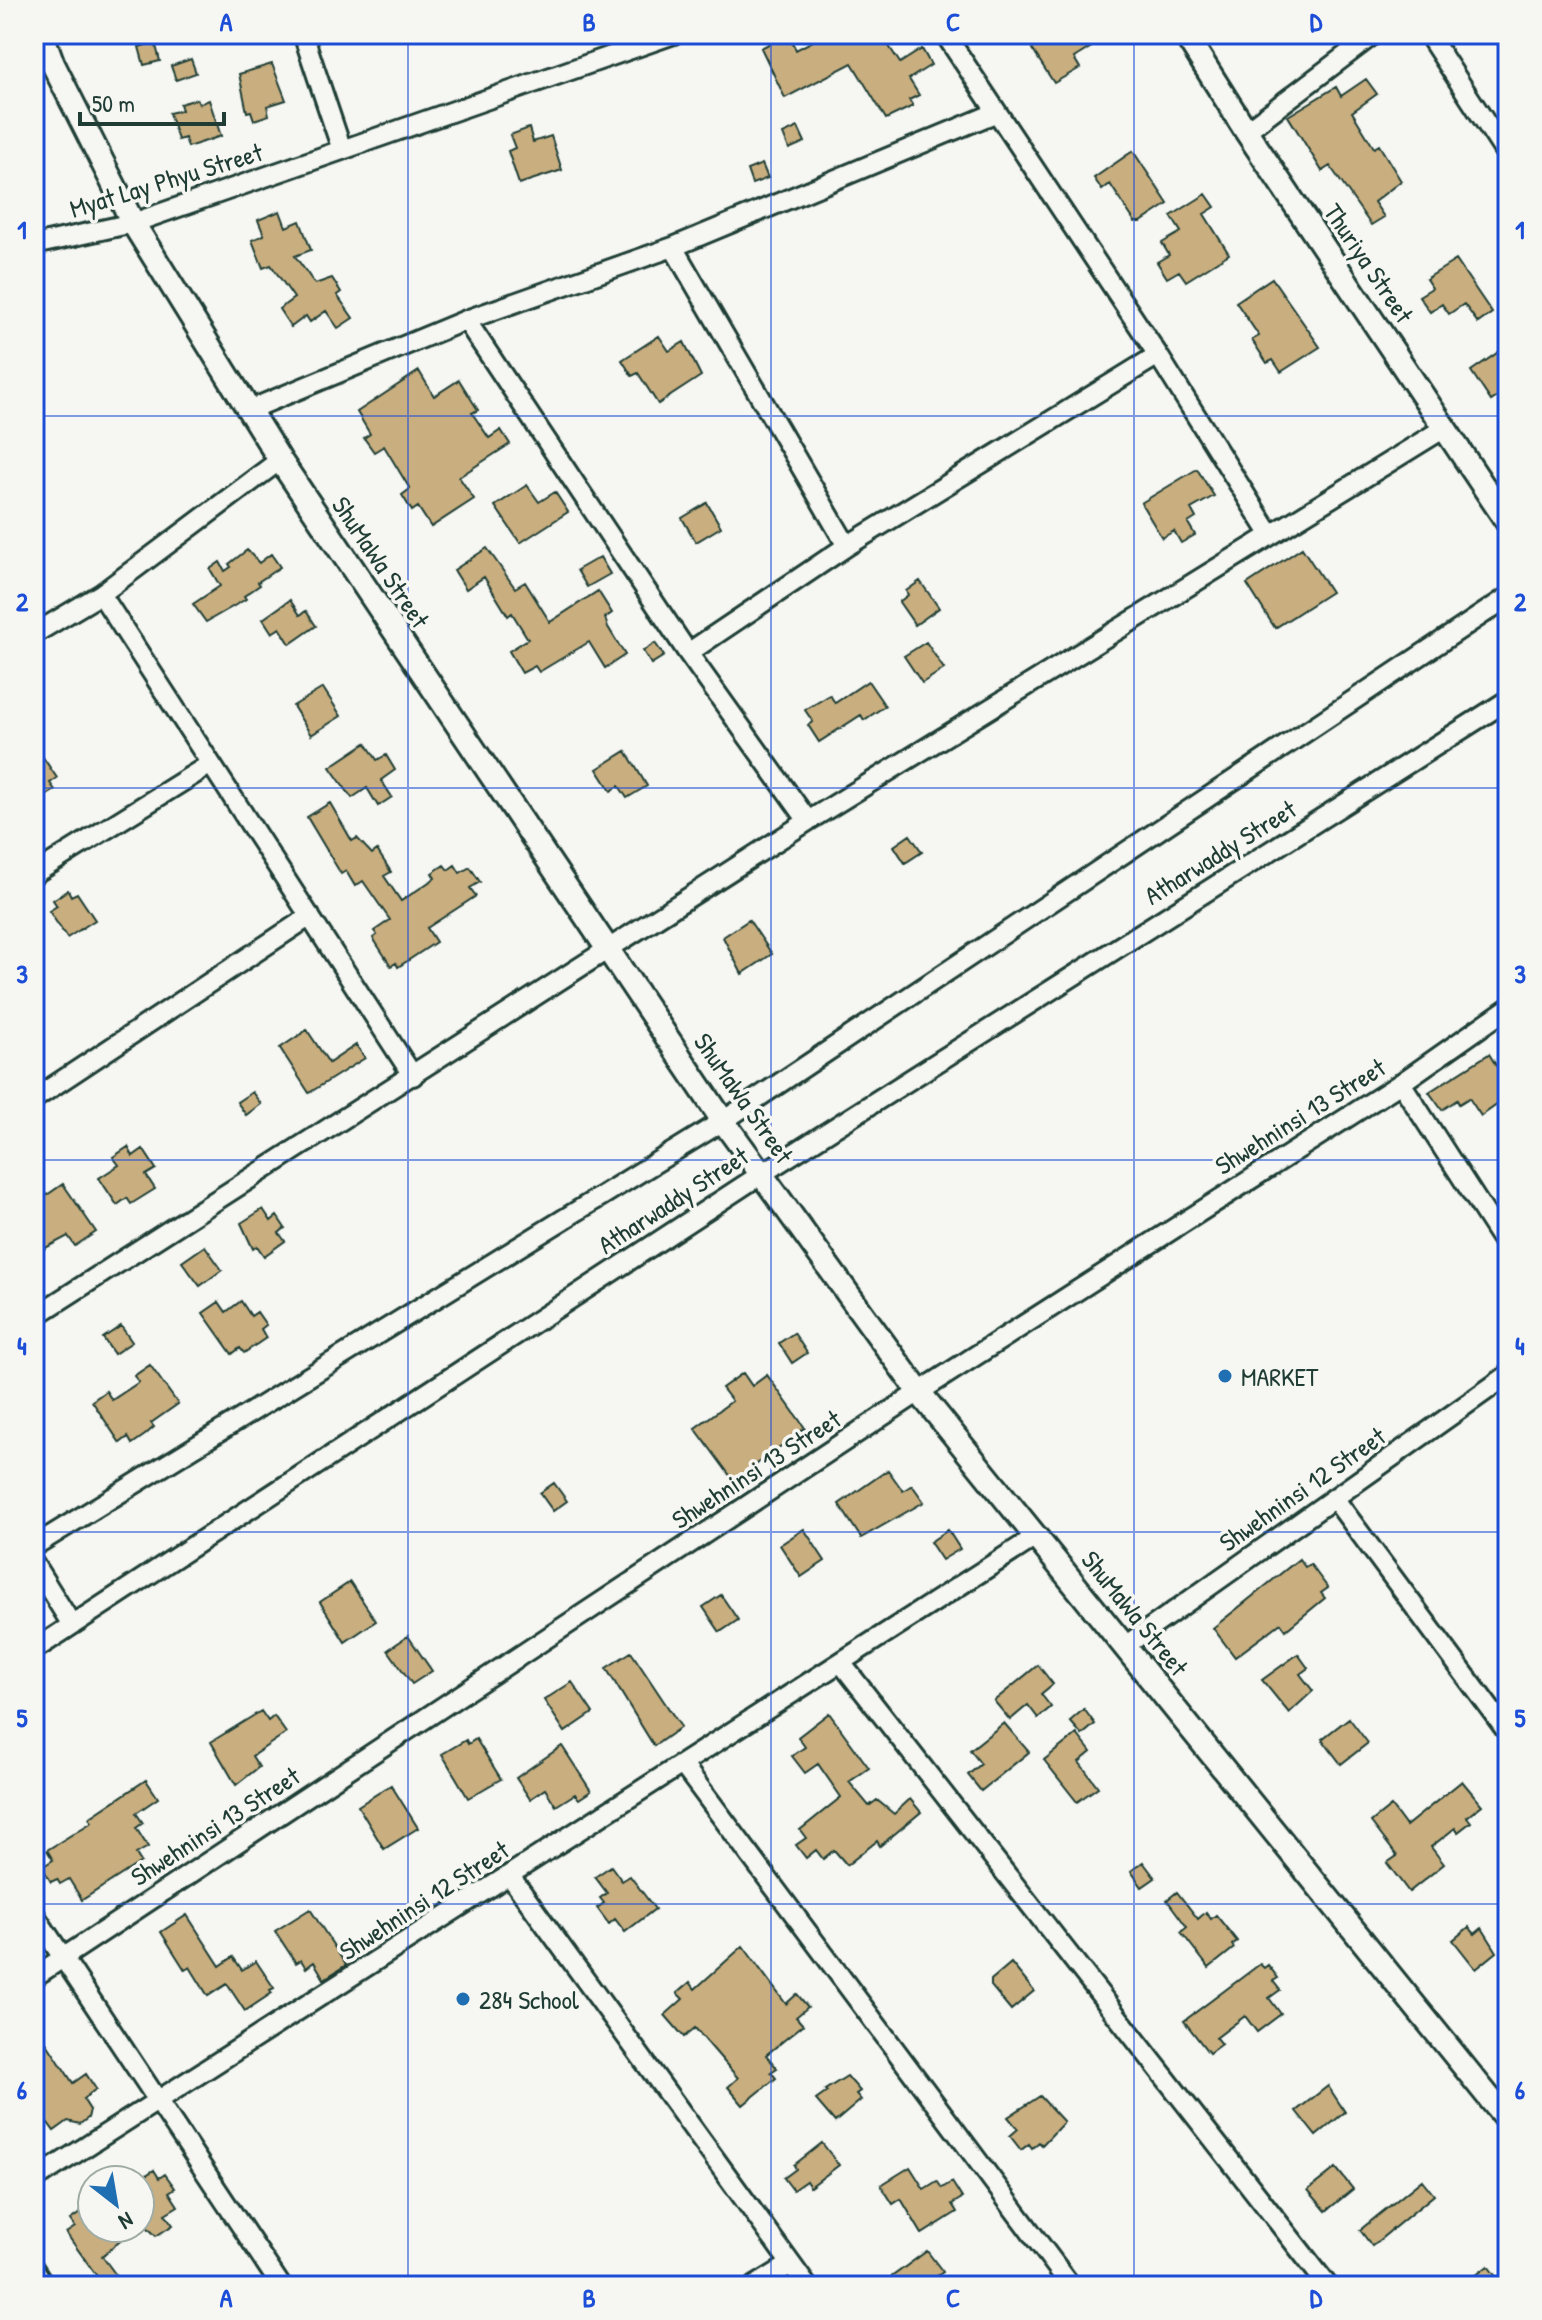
<svg xmlns="http://www.w3.org/2000/svg" width="1542" height="2320" font-family="'Patrick Hand',sans-serif">
<style>
.building{fill:#c9ae7f;stroke:#1f3d34;stroke-width:2}
.lines{fill:none;stroke-linecap:round;stroke-linejoin:round}
.minor-casing{stroke:#1f3d34;stroke-width:24}
.tertiary-casing{stroke:#1f3d34;stroke-width:28}
.minor{stroke:#f6f6f2;stroke-width:18}
.tertiary{stroke:#f6f6f2;stroke-width:22}
.grid{fill:none;stroke:#1d4ed8;stroke-width:2;stroke-opacity:0.55}
.poi-dot{fill:#1f6fb2;stroke:#f6f6f2;stroke-width:3}
.labels{text-anchor:middle;dominant-baseline:central;stroke-width:7;stroke-linejoin:round;paint-order:stroke}
.street-label{font-size:26px;fill:#1f3d34;stroke:#f6f6f2}
.poi-label{font-size:26px;fill:#1f3d34;stroke:#f6f6f2;text-anchor:start}
.neatline{fill:none;stroke:#1d4ed8;stroke-width:3}
.grid-label{font-size:26px;text-anchor:middle;font-weight:bold;fill:#1d4ed8}
</style>
<rect width="100%" height="100%" fill="#f6f6f2"/>
<filter id="ink" filterUnits="userSpaceOnUse"><feTurbulence type="fractalNoise" baseFrequency=".0125" numOctaves="2"/><feDisplacementMap in="SourceGraphic" scale="16" xChannelSelector="R" yChannelSelector="G"/><feConvolveMatrix kernelMatrix="1 2 1 2 8 2 1 2 1" color-interpolation-filters="sRGB"/></filter>
<g filter="url(#ink)">
<!-- building -->
<path class="building" d="M788,34L796,50L826,34H881L900,63L922,49L931,65L909,79L919,95L909,100L913,106L886,119L852,63L785,98L761,48Z
M1056,34H1112L1074,58L1080,68L1054,83L1032,49Z
M155,42L160,61L144,65L139,47Z
M191,59L196,73L176,80L171,66Z
M272,64L286,100L267,106L269,115L254,120L251,111L247,112L239,74Z
M1366,79L1377,94L1352,112L1374,148L1379,145L1401,181L1374,202L1384,217L1371,225L1330,166L1322,171L1288,116L1336,87L1341,96Z
M197,99L199,104L209,100L221,136L188,147L185,138L178,140L169,113L182,110L180,104Z
M798,127L805,142L789,149L783,134Z
M529,128L533,142L551,136L562,170L519,184L508,151L515,148L510,135Z
M1133,151L1168,204L1141,222H1135L1110,184L1102,190L1094,178Z
M762,164L768,178L752,184L747,170Z
M1206,194L1215,207L1204,214L1229,254L1186,281L1179,271L1167,278L1157,262L1169,255L1162,243L1181,232L1171,216Z
M280,211L286,227L300,221L311,250L295,256L315,284L332,278L341,292L337,295L353,318L338,328L326,311L310,322L306,316L291,327L279,309L294,298L271,265L263,268L252,240L264,235L258,220Z
M1456,260L1492,313L1478,323L1464,304L1449,314L1442,304L1430,312L1419,296L1432,288L1426,279Z
M1272,278L1320,347L1281,372L1273,360L1267,363L1252,340L1259,336L1236,302Z
M659,336L669,351L684,342L701,376L658,404L638,373L632,376L622,360Z
M1500,351L1508,362V390L1491,401L1471,371Z
M419,371L434,396L459,380L478,410L472,413L489,438L501,430L510,444L459,477L474,499L431,527L418,507L412,511L402,495L410,489L384,446L374,452L364,438L370,434L357,412Z
M1197,469L1214,496L1191,509L1196,518L1188,523L1195,535L1181,543L1174,531L1162,538L1141,503Z
M527,485L539,502L555,492L568,512L520,543L495,506Z
M707,503L721,527L696,542L682,518Z
M487,548L515,588L525,582L550,622L598,591L612,613L605,618L608,627L625,655L605,668L589,642L539,672L535,666L522,673L509,651L528,639L512,613L508,616L484,577L466,589L454,570Z
M1302,548L1331,592L1275,628L1247,584Z
M247,550L259,563L271,554L280,567L258,582L260,585L244,596L246,599L206,622L193,604L220,586L210,569L220,562L225,571L231,567L229,564Z
M600,557L610,574L587,587L577,570Z
M920,581L939,608L915,625L899,602L908,595L906,591Z
M290,600L300,615L306,611L316,626L290,644L280,628L272,633L263,619Z
M926,642L944,669L922,683L904,656Z
M655,643L664,656L651,664L643,651Z
M868,681L885,706L864,720L861,715L819,742L808,725L813,722L805,710L830,695L835,703Z
M323,688L341,716L311,735L293,706Z
M366,743L377,760L386,755L395,770L381,780L392,797L378,806L367,788L352,798L330,767Z
M34,744L57,778L50,783L55,790L41,799L37,792L34,793Z
M626,751L647,786L627,798L619,786L611,791L597,769Z
M330,803L352,841L357,838L372,854L377,850L391,872L384,876L401,901L435,878L432,873L444,865L448,870L455,865L460,873L470,867L480,882L470,888L476,896L427,928L436,942L398,967L396,963L391,966L373,938L377,935L374,931L390,920L363,881L355,886L346,871L341,874L307,817Z
M910,835L922,852L905,863L894,846Z
M68,890L71,896L77,893L95,920L67,938L49,911L57,906L53,900Z
M749,920L772,954L742,974L723,937Z
M307,1030L329,1063L356,1045L365,1058L309,1093L280,1048Z
M1489,1054L1499,1070L1508,1064V1097L1481,1116L1469,1098L1459,1104L1457,1100L1442,1110L1429,1092Z
M252,1092L261,1104L246,1115L237,1102Z
M128,1147L133,1156L143,1149L156,1169L146,1175L155,1189L131,1204L127,1198L117,1205L99,1178L119,1165L113,1157Z
M63,1184L96,1232L75,1246L68,1236L34,1254V1204Z
M263,1209L271,1221L277,1216L285,1228L279,1233L285,1241L264,1256L257,1246L253,1249L241,1223Z
M205,1246L222,1270L200,1286L182,1262Z
M241,1301L251,1316L257,1312L266,1325L261,1329L266,1338L244,1353L240,1348L232,1354L203,1313L219,1302L226,1312Z
M121,1326L132,1342L114,1354L103,1338Z
M794,1333L807,1353L792,1363L779,1343Z
M150,1365L178,1404L151,1423L154,1427L145,1435L132,1444L128,1437L120,1443L92,1401L106,1391L112,1400L139,1382L134,1376Z
M743,1373L752,1386L767,1375L805,1428L734,1481L695,1428L732,1401L722,1388Z
M888,1470L903,1491L912,1485L924,1502L861,1538L839,1504Z
M554,1483L567,1501L553,1511L540,1493Z
M804,1529L825,1561L801,1577L780,1545Z
M948,1530L960,1549L942,1560L930,1542Z
M1299,1559L1305,1567L1310,1564L1328,1588L1321,1593L1325,1598L1286,1630L1281,1623L1235,1657L1213,1628Z
M350,1582L376,1621L345,1642L320,1602Z
M721,1595L738,1620L720,1632L703,1607Z
M408,1636L432,1671L412,1684L388,1650Z
M631,1652L681,1727L654,1746L606,1668Z
M1298,1654L1308,1668L1300,1674L1313,1691L1289,1713L1262,1680Z
M1038,1665L1053,1684L1041,1694L1051,1707L1038,1718L1028,1705L1010,1720L994,1701Z
M572,1682L593,1713L565,1732L544,1700Z
M1084,1709L1095,1724L1082,1735L1070,1721Z
M261,1711L268,1721L274,1716L286,1733L252,1756L259,1767L236,1785L211,1742Z
M829,1713L869,1768L849,1782L869,1806L877,1800L894,1814L910,1799L921,1812L880,1846L877,1841L847,1865L834,1850L823,1859L816,1850L806,1858L796,1845L806,1838L800,1830L841,1797L818,1764L805,1773L792,1756L805,1747L798,1737Z
M1349,1718L1368,1743L1341,1764L1322,1739Z
M1004,1723L1029,1752L981,1791L968,1775L981,1764L970,1750Z
M1077,1734L1091,1752L1079,1762L1098,1787L1077,1802L1044,1760Z
M476,1739L501,1779L468,1798L442,1754L466,1740L468,1744Z
M562,1746L591,1791L579,1799L575,1794L556,1806L545,1789L530,1799L516,1778Z
M146,1780L158,1798L136,1813L143,1823L136,1828L148,1847L136,1854L141,1862L82,1900L69,1879L60,1884L57,1879L51,1882L42,1867L53,1860L47,1850L92,1822L89,1818Z
M1462,1781L1482,1805L1467,1817L1471,1822L1458,1832L1455,1828L1431,1847L1444,1864L1409,1892L1387,1863L1397,1856L1371,1822L1391,1806L1406,1826Z
M391,1785L418,1828L384,1849L358,1806Z
M1143,1862L1155,1878L1142,1887L1131,1871Z
M611,1866L622,1881L630,1876L655,1909L625,1932L615,1919L609,1924L597,1908L604,1903L600,1898L607,1893L595,1877Z
M1177,1892L1198,1919L1206,1912L1211,1919L1216,1915L1237,1941L1232,1945L1234,1948L1209,1968L1181,1932L1187,1927L1167,1900Z
M310,1909L346,1965L324,1979L314,1962L306,1968L301,1960L296,1963L275,1931Z
M187,1915L220,1966L233,1957L242,1970L256,1961L274,1988L270,1990L272,1993L245,2011L227,1984L208,1996L190,1967L185,1970L161,1932Z
M1469,1927L1475,1934L1482,1928L1497,1952L1476,1969L1453,1940Z
M743,1946L786,2004L797,1994L808,2007L796,2017L803,2025L766,2055L777,2068L771,2072L776,2078L743,2105L728,2087L738,2078L695,2028L684,2037L665,2015L683,1999L677,1993L690,1982L695,1989Z
M1011,1963L1034,1991L1011,2010L991,1986V1980Z
M1260,1964L1264,1968L1268,1965L1278,1978L1273,1981L1280,1990L1269,1998L1281,2014L1257,2032L1245,2016L1216,2038L1221,2044L1209,2053L1184,2021Z
M34,2024L73,2083L86,2074L96,2089L83,2099L90,2110L88,2118L80,2124L68,2121L54,2131L48,2123L43,2126L34,2112Z
M847,2076L860,2091L856,2094L861,2100L835,2122L816,2100L827,2092L825,2090Z
M1328,2086L1345,2112L1316,2136L1296,2111Z
M1040,2096L1064,2122L1042,2145L1039,2142L1032,2148L1029,2144L1021,2150L1010,2136L1018,2129L1008,2117Z
M822,2143L839,2165L810,2187L806,2181L793,2190L784,2178L796,2169L794,2165Z
M910,2167L924,2189L937,2181L942,2188L952,2182L962,2198L952,2204L957,2212L922,2234L901,2199L893,2204L881,2185Z
M1336,2168L1353,2189L1326,2211L1308,2190Z
M154,2170L159,2178L165,2174L175,2188L169,2192L178,2206L165,2214L173,2225L156,2236L140,2220V2179Z
M1422,2180L1434,2195L1372,2246L1360,2230Z
M92,2205V2228H134L102,2256L124,2286H104L66,2233L75,2227L70,2220Z
M927,2251L943,2272L936,2277L942,2286H879Z
M1488,2266L1503,2286H1462Z"/>
<g class="lines">
<!-- minor casing -->
<g class="minor-casing">
<path id="minor" d="M303,34L342,150
M1428,34L1508,157
M1246,131L1374,34
M34,245L133,223L674,34
M673,247L995,113
M1158,355L1270,534
M249,410L466,320
M847,546L673,247L466,320L688,653L847,546L1158,355L945,34
M101,594L413,1076
M34,634L101,594L280,460
M688,653L808,821
M34,874L209,765
M1401,1083L1508,1249
M34,1099L310,916
M34,1317L808,821L1446,427
M1334,1498L1508,1733
M34,1546L723,1121L1508,597
M34,1564L72,1625
M1125,1646L1508,1375
M34,1650L763,1173L1508,700
M842,1664L1328,2286
M683,1765L1071,2286
M510,1876L807,2286
M34,1914L281,2286
M34,1977L919,1392L1401,1083L1508,1008
M34,2180L1037,1536
M34,2269L45,2286
M755,2286L791,2264"/>
</g>
<!-- tertiary casing -->
<g class="tertiary-casing">
<path id="tertiary" d="M42,34L53,64L133,223L280,460L723,1121L919,1392L1508,2121
M1185,34L1246,131L1508,523"/>
</g>
<!-- minor -->
<use href="#minor" class="minor"/>
<!-- tertiary -->
<use href="#tertiary" class="tertiary"/>
</g>
</g>
<!-- grid -->
<path class="grid" d="M408,34V2286M771,34V2286M1134,34V2286M34,416H1508M34,788H1508M34,1160H1508M34,1532H1508M34,1904H1508"/>
<!-- markers -->
<g class="poi-dot">
<circle cx="1225" cy="1376" r="8"/>
<circle cx="463" cy="1999" r="8"/>
</g>
<g class="labels">
<!-- street labels -->
<g class="street-label">
<text transform="translate(166 180) rotate(-17)">Myat Lay Phyu Street</text>
<text transform="translate(1369 263) rotate(56)">Thuriya Street</text>
<text transform="translate(381 562) rotate(56)">ShuMaWa Street</text>
<text transform="translate(1220 852) rotate(-32)">Atharwaddy Street</text>
<text transform="translate(744 1098) rotate(55)">ShuMaWa Street</text>
<text transform="translate(1300 1116) rotate(-32)">Shwehninsi 13 Street</text>
<text transform="translate(673 1200) rotate(-33)">Atharwaddy Street</text>
<text transform="translate(756 1469) rotate(-33)">Shwehninsi 13 Street</text>
<text transform="translate(1302 1489) rotate(-35)">Shwehninsi 12 Street</text>
<text transform="translate(1135 1613) rotate(51)">ShuMaWa Street</text>
<text transform="translate(215 1826) rotate(-33)">Shwehninsi 13 Street</text>
<text transform="translate(424 1900) rotate(-33)">Shwehninsi 12 Street</text>
</g>
<!-- poi labels -->
<g class="poi-label">
<text x="1241" y="1376">MARKET</text>
<text x="479" y="1999">284 School</text>
</g>
</g>
<!-- margin -->
<rect width="1542" height="2320" fill="none" stroke="#f6f6f2" stroke-width="88"/>
<!-- north arrow -->
<g transform="translate(116 2204) rotate(149)"><circle r="38" fill="#f6f6f2" stroke="#a0aca6" stroke-width="2"/>
<path d="M0-6L14 30L0 20L-14 30Z" fill="#1f6fb2"/>
<text y="-12" font-size="22" font-weight="bold" text-anchor="middle" fill="#1f3d34">N</text>
</g>
<!-- scale -->
<path d="M80 112v12h144v-12" fill="none" stroke="#1f3d34" stroke-width="4"/>
<text x="92" y="112" font-size="24" fill="#1f3d34" stroke="#f6f6f2" stroke-width="6" paint-order="stroke">50 m</text>
<rect x="44" y="44" width="1454" height="2232" class="neatline"/>
<g class="grid-label">
<text x="226" y="31">A</text>
<text x="589" y="31">B</text>
<text x="953" y="31">C</text>
<text x="1316" y="31">D</text>
<text x="22" y="239">1</text>
<text x="1520" y="239">1</text>
<text x="22" y="611">2</text>
<text x="1520" y="611">2</text>
<text x="22" y="983">3</text>
<text x="1520" y="983">3</text>
<text x="22" y="1355">4</text>
<text x="1520" y="1355">4</text>
<text x="22" y="1727">5</text>
<text x="1520" y="1727">5</text>
<text x="22" y="2099">6</text>
<text x="1520" y="2099">6</text>
<text x="226" y="2307">A</text>
<text x="589" y="2307">B</text>
<text x="953" y="2307">C</text>
<text x="1316" y="2307">D</text>
</g>
</svg>
